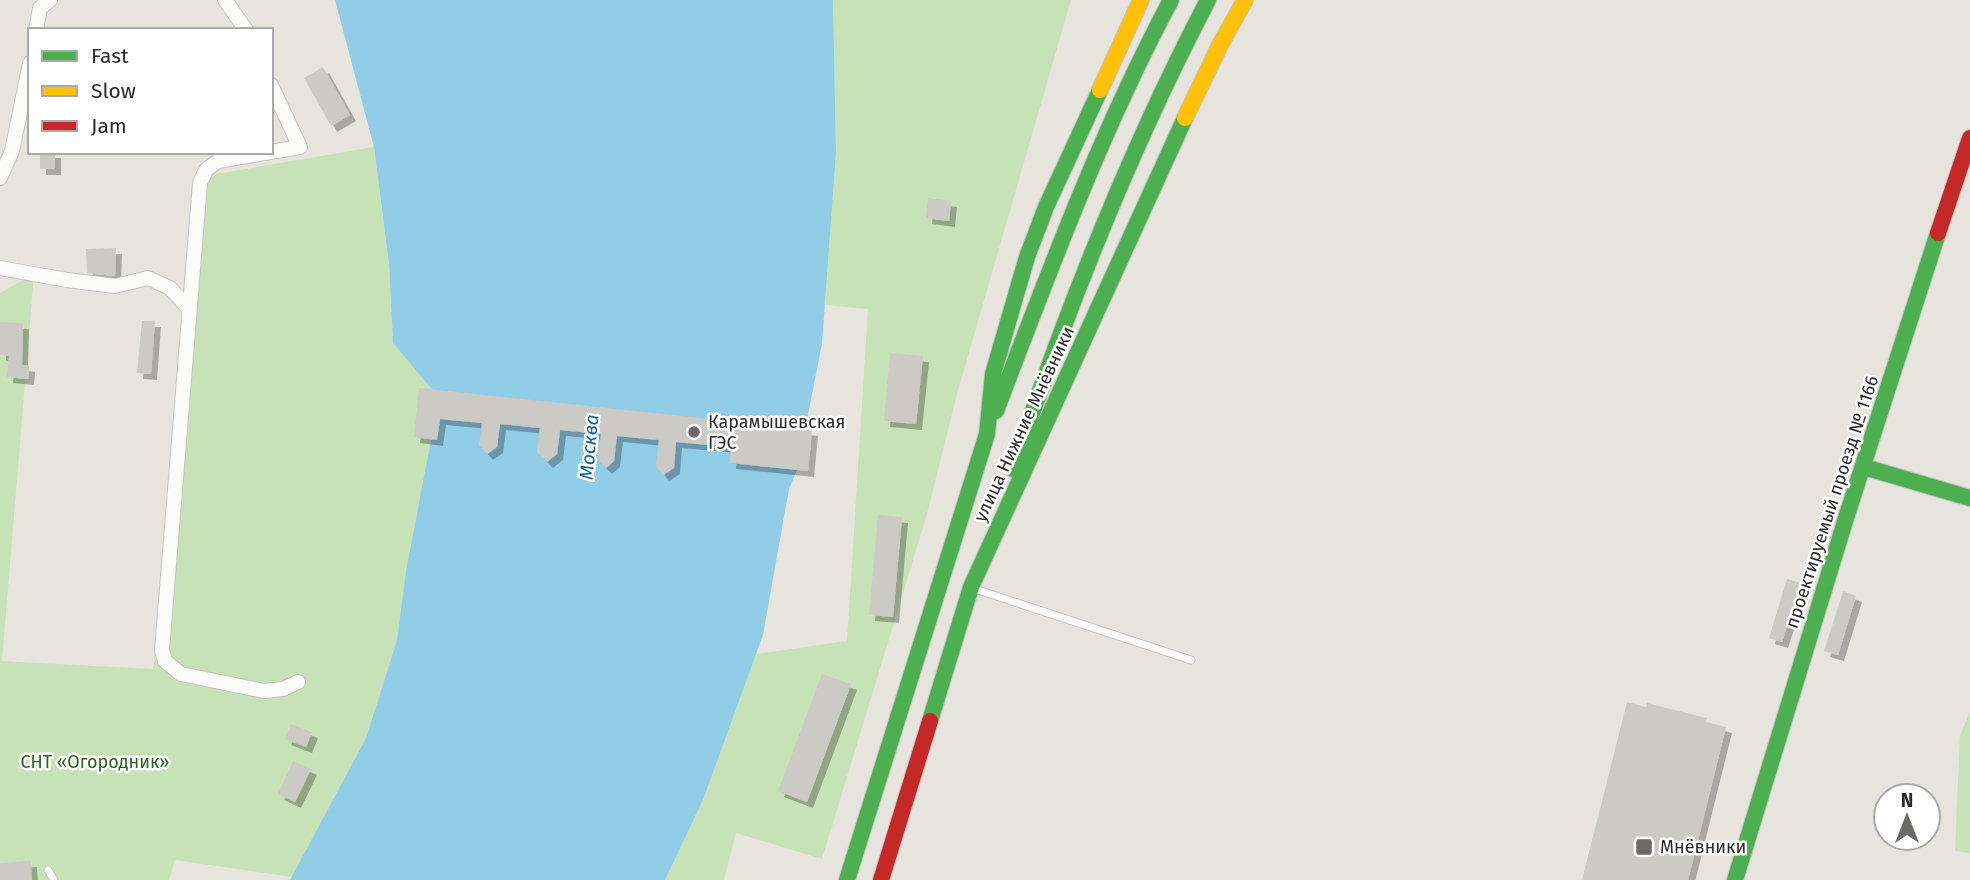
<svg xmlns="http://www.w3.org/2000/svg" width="1970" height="880" font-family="'Fira Sans',sans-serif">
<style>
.green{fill:#c7e2b7}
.water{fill:#92cde8}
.building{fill:#cccac5;filter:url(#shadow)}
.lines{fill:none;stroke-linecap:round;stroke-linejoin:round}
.lane-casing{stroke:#c5c3c3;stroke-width:9}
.street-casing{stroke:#c5c3c3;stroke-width:16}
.fast-casing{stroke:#c5c3c3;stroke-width:18}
.slow-casing{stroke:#c5c3c3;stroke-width:18}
.jam-casing{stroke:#c5c3c3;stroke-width:18}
.lane{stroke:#fbfbfa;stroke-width:7}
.street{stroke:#fbfbfa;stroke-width:14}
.fast{stroke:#4caf50;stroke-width:16}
.slow{stroke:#ffc107;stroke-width:16}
.jam{stroke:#c62828;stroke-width:16}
.poi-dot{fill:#6c6a68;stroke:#fff;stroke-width:2.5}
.labels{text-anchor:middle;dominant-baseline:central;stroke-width:5;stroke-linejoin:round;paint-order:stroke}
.poi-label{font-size:18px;fill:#292929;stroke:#fff;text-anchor:start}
.street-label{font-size:18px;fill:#292929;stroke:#fff}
.park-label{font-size:18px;fill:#25641b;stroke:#fff}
.water-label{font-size:19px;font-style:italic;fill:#0f5f96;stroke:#fff}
</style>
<defs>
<filter id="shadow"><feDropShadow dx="6" dy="6" stdDeviation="0" flood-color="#0004"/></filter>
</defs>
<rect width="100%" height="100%" fill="#e7e4de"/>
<!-- green -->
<path class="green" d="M833,0H1071L957,394L927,514L822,859L736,833L724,880H665L703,800L756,654L847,641L868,309L825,305L836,153Z
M374,147L389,264L393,343L439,398L406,571L397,640L366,738L292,877L175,860L169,880H0V293L34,274L2,661L153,669L205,176Z
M1970,712V853L1955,851L1960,735Z"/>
<!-- water -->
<path class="water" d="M335,0H833L836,153L822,344L797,470L789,489L763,635L703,800L665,880H290L366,738L397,640L406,571L439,398L393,343L389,264L374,147Z"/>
<!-- building -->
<path class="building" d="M323,67L350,115L331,126L304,78Z
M40,152H55V169H40Z
M928,198L951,201L949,221L926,218Z
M116,248L115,276L87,273L86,249Z
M142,321H155L151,374L137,373Z
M0,322L23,323L22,365L29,366L28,379L7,377L9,356L0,355Z
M890,353L923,356L916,424L884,421Z
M419,388L812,430L808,471L730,463L731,447L676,442L674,468L663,475L656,466L659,440L617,436L614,461L606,468L598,460L601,434L560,430L557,454L547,462L537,452L540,428L500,424L497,447L487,454L479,445L482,423L440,419L437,440L414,437Z
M878,515L902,517L893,617L869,615Z
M1787,579L1801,583L1782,642L1769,638Z
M1843,591L1856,596L1838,655L1824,651Z
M822,674L851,684L807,802L778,791Z
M1627,702L1646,707L1647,703L1707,718L1706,722L1726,727L1688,880H1582Z
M291,724L312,732L306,747L285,739Z
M293,761L311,769L295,802L278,794Z
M31,861L32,880H0V863Z"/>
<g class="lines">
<!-- lane casing -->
<g class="lane-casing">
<path id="lane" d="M972,588L1191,660
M48,870L54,880"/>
</g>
<!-- street casing -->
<g class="street-casing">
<path id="street" d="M225,0L246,30
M36,30L40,8L50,0
M271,85L300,147L218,161L206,170L200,183L162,650L165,661L181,674L264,691L283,689L298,682
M0,178L12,151L30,63
M0,268L67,280L115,286L148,278L170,288L189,309"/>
</g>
<!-- fast casing -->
<g class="fast-casing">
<path id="fast" d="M996,411C1049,272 1101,131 1171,0
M1864,467L1970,498
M1013,469C1067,308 1129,151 1208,0
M930,721L971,587L1185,118
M847,880L987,434L993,374L1027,257L1046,207L1100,90
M1735,880L1846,518L1938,233"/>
</g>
<!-- slow casing -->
<g class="slow-casing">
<path id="slow" d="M1100,90L1141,0
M1185,118L1220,45L1245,0"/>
</g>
<!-- jam casing -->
<g class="jam-casing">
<path id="jam" d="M1938,233L1970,138
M881,880L930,721"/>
</g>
<!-- lane -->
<use href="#lane" class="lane"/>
<!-- street -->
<use href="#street" class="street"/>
<!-- fast -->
<use href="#fast" class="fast"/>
<!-- slow -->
<use href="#slow" class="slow"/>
<!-- jam -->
<use href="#jam" class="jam"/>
</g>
<!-- markers -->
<g class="poi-dot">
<circle cx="694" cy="432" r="7"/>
<rect x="1635" y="838" width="18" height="18" rx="3.5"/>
</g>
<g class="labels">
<!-- poi labels -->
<g class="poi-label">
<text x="708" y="422">Карамышевская<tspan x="708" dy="21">ГЭС</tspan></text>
<text x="1660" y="847">Мнёвники</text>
</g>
<!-- street labels -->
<g class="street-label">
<text transform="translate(1024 424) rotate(-65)">улица Нижние Мнёвники</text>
<text transform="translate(1832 502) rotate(-72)">проектируемый проезд № 1166</text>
</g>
<!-- park labels -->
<g class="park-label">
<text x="95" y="762">СНТ «Огородник»</text>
</g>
<!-- water labels -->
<g class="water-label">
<text transform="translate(589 447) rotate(-85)">Москва</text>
</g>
</g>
<!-- legend -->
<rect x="28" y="28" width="245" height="126" fill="#ffffff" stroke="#a9a9a9" stroke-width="2"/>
<rect x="42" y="51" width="35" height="10" fill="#4caf50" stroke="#a9a9a9" stroke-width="2"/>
<text x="91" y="63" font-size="21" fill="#292929">Fast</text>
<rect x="42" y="86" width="35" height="10" fill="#ffc107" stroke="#a9a9a9" stroke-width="2"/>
<text x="91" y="98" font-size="21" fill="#292929">Slow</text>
<rect x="42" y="121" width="35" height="10" fill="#c62828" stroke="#a9a9a9" stroke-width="2"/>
<text x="91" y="133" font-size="21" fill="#292929">Jam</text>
<!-- north arrow -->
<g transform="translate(1907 817)"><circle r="33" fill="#ffffff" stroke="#a9a9a9" stroke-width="2"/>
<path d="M0-5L12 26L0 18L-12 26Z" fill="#6c6a68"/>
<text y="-10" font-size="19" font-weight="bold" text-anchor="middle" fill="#292929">N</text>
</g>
</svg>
